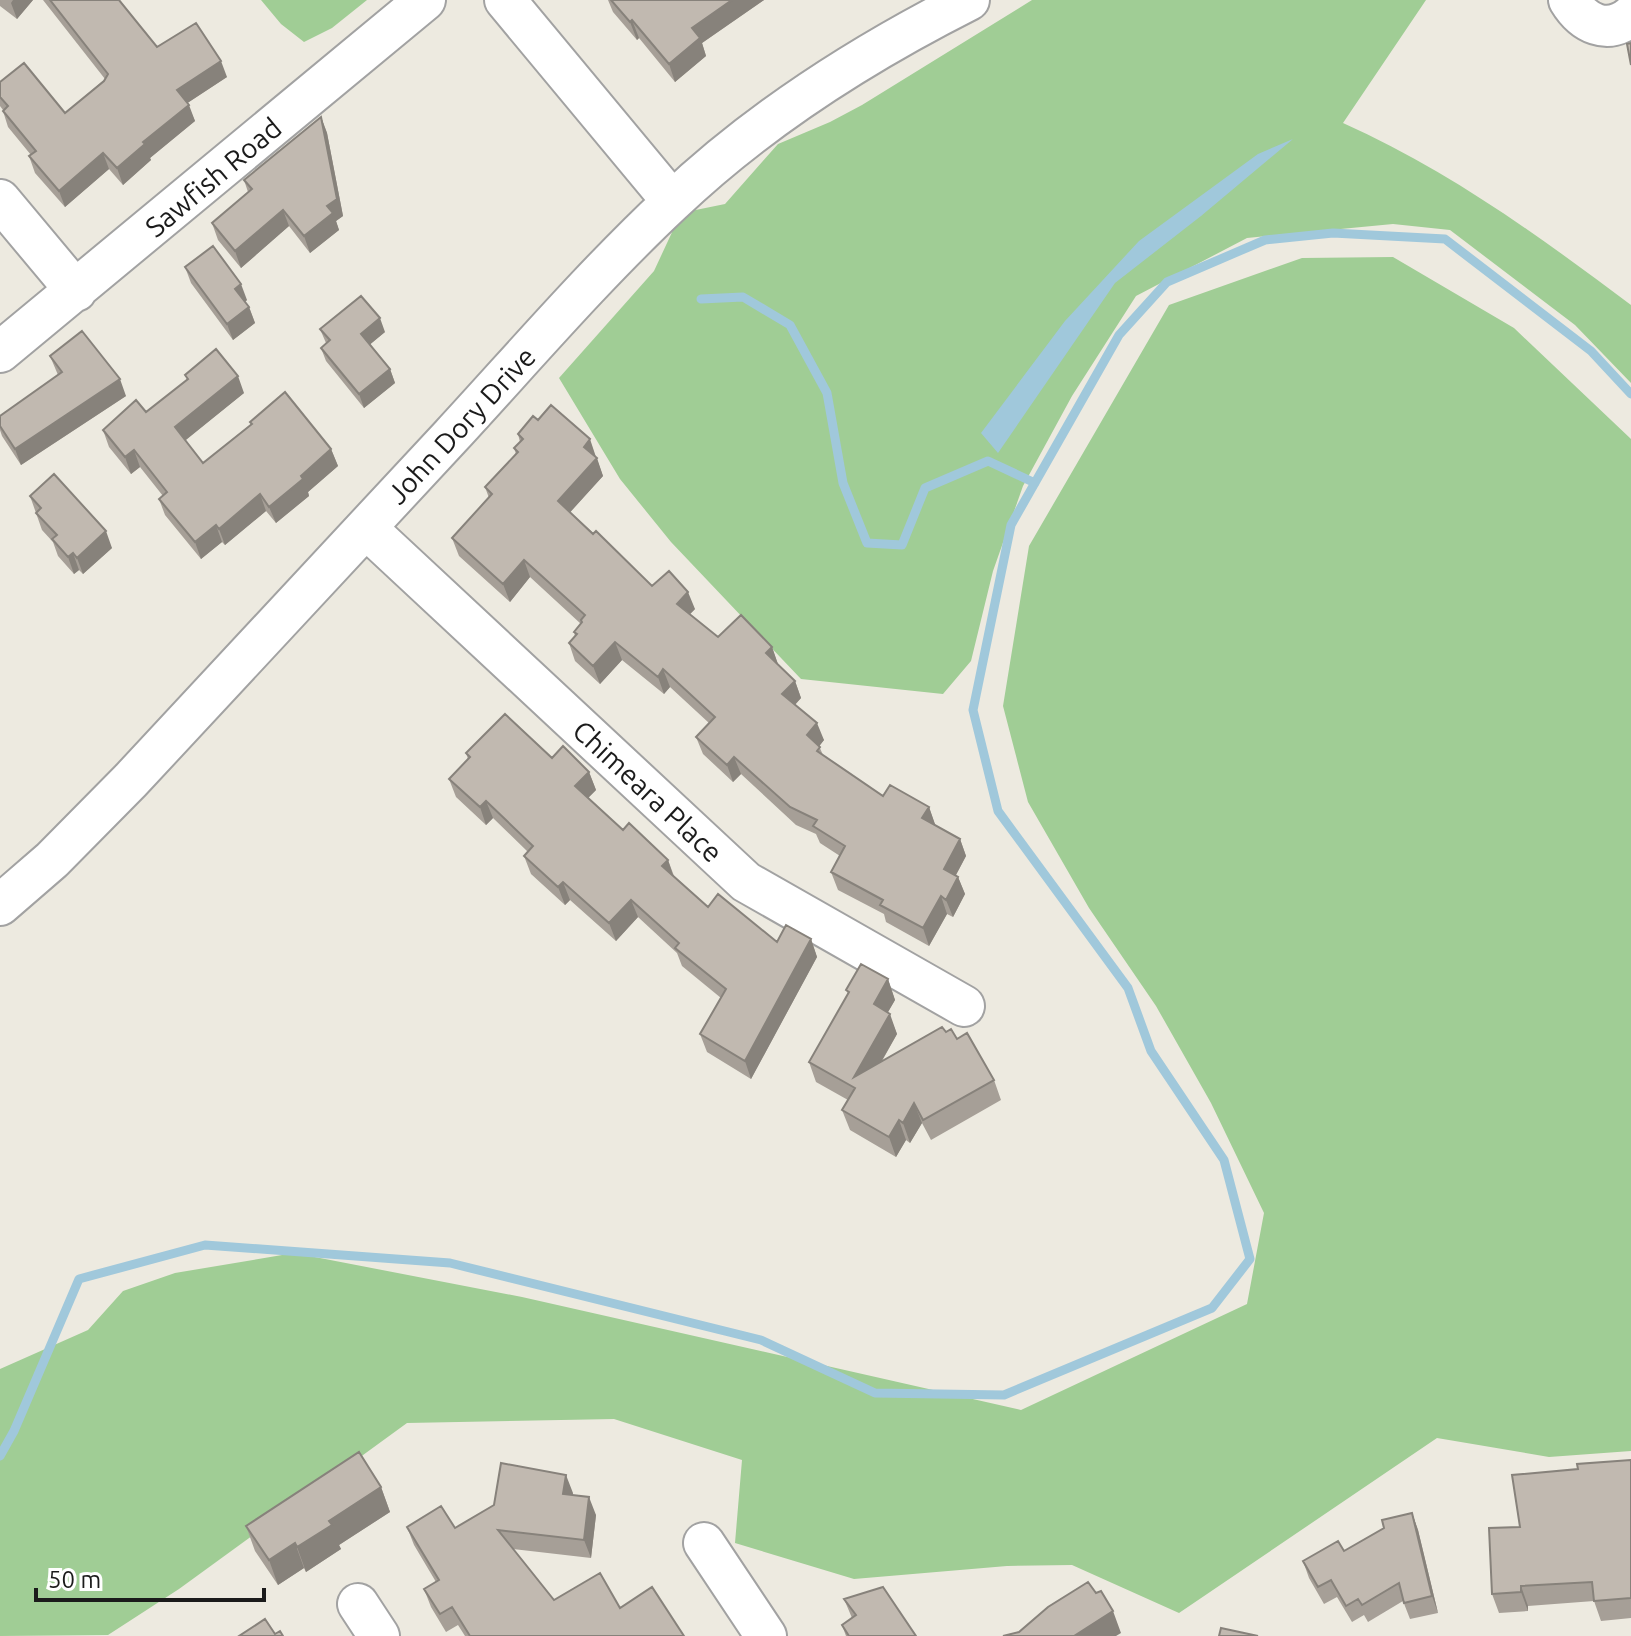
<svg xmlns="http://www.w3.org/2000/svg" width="1631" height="1636" font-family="Ubuntu,sans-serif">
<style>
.forest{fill:#a0cd95}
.water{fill:#a0c8db}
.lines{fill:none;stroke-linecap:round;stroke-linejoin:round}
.stream{stroke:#a0c8db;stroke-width:9}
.minor-casing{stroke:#a2a2a2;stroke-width:44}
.minor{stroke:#fff;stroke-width:40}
.wall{fill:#a69f97}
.shaded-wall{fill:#87827b}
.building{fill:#c1b9b0;stroke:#87827b;stroke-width:2}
.labels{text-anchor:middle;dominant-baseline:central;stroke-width:8;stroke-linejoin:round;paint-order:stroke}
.street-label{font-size:28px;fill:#1b1b1b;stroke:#fff}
</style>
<rect width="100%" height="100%" fill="#edeae0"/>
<!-- forest -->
<path class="forest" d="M261,0H367L332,28L304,42L281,24Z
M1032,0H1426L1343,123C1448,170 1539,236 1631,305V383L1575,325L1450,230L1393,224L1247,238L1136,296L1072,396L1023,486L993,571L971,661L943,694L801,679L671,542L620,479L559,378L654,271L681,213L725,204L778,144L830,122L862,105Z
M1393,257L1514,328L1631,439V1451L1549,1457L1437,1438L1179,1613L1072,1565L1007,1566L854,1579L735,1543L742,1460L614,1419L407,1423L179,1589L108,1635L0,1636V1369L88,1330L123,1291L175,1273L294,1253L522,1297L1021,1410L1247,1304L1264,1213L1211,1103L1156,1006L1089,908L1028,802L1003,706L1029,546L1169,305L1302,258Z"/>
<!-- water -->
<path class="water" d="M1293,139L1201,216L1115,283L998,453L981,433L1065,321L1139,241L1258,154Z"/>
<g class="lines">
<!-- stream -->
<path class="stream" d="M701,299L743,297L790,325L827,393L843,483L867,543L902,545L925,488L988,461L1035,483
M0,1456L14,1431L79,1279L205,1245L450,1263L761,1340L875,1393L1004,1395L1212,1308L1250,1259L1224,1160L1151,1051L1128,988L998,811L973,710L1011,525L1119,335L1167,282L1265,240L1333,233L1445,239L1591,351L1631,394"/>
<!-- minor casing -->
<g class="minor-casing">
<path id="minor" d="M505,0L672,201
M1569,0C1583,23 1607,36 1631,16
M0,200L76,291
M0,352L425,0
M366,528L746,882L964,1006
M0,905L52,860L131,780C237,666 344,551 451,436C523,358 593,276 671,203C758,120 862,54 969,0
M704,1543L766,1636
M358,1604L379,1636"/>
</g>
<!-- minor -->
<use href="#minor" class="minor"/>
</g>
<!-- wall -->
<path class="wall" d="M0,0H33L17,19L0,6Z
M43,0H119L157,47L227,77L187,103L195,121L150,158L151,160L123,185L109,169L65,207L35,173L29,156L31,155L8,127L3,111V110L0,106V82L65,113L105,79Z
M608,0H764L702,43L706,56L675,82L639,38L637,40L613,12Z
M321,117L327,133L343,216L336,221L339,230L310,253L289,226L241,268L218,240L212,223L248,192L244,180Z
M185,267L247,300L245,302L249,307L255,323L233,340L191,283Z
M320,329L385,332L370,344L390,369L395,383L364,408L326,361L321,348L326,343Z
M50,356L126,396L21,465L2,436L0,430V416L58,375Z
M185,375L244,393L185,440L203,463L251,424L250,422L331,449L338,466L308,492L309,496L276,523L266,511L225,545L222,542L201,559L165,515L159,499L163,496L140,467L131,474L109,447L103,430L146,412L187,380Z
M538,420L596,457L603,476L570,512L652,586L695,609L690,614L718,637L772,647L778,665L795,681L801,698L795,705L824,740L819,746L823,755L883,796L929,807L935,825L960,839L966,856L956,875L958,877L965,894L953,917L947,914L929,946L886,922L884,914L838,890L831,872L840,856L820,843L816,834L796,825L741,774L733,782L703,754L696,737L709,723L670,687L664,694L622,660L600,684L575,661L569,643L575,636L574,632L581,624L530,577L510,602L459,556L452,538L489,498L485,487L516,454L514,448L520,442L518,434Z
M30,496L112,548L83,574L79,570L74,574L58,556L53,542L42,530Z
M466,753L552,758L589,772L596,790L588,798L623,830L668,860L674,876L708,907L777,942L811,939L817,957L751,1079L707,1052L700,1034L721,998L682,966L677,953L638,917L616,941L570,900L565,905L531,874L524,856L528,852L493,818L486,825L456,797L449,779L468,759Z
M888,979L895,1000L888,1012L897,1034L882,1061L946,1032L957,1039L994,1080L1001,1100L931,1140L922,1123L910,1143L906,1140L896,1157L850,1130L842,1110L848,1100L816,1082L809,1062L848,994L846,990Z
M1631,1460V1618L1601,1621L1594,1601L1528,1606V1611L1499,1613L1492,1594L1578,1469Z
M381,1487L390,1512L339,1545L341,1549L306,1572L304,1568L278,1585L255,1551L246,1526Z
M573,1493L572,1495L596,1515L591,1558L513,1549L554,1600L620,1608L684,1636H465L458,1625L446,1632L431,1607L424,1589L436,1582L414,1545L407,1527L455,1528Z
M1412,1513L1418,1530L1438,1613L1410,1619L1403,1601L1368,1622L1364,1615L1352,1622L1337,1597L1324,1604L1309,1578L1303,1561L1344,1551Z
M844,1599L916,1636H846L842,1625L852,1618Z"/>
<!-- shaded-wall -->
<path class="shaded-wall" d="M13,0H33L17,19L11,3Z
M732,0H764L702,43L706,56L675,82L669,64L692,28Z
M632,20L639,38L637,40L630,22Z
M221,61L227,77L183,106L177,90Z
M189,105L195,121L150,158L151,160L123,185L117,168L143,142Z
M321,117L327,133L343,216L336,221L339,230L310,253L304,236L327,206Z
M103,153L109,169L65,207L59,191Z
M283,210L289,226L241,268L235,251Z
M241,284L247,300L241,305L235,289Z
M249,307L255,323L233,340L227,324Z
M380,318L385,332L367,347L361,334Z
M390,369L395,383L364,408L359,394Z
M238,376L244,393L181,444L175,427Z
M120,379L126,396L21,465L15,449Z
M590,439L596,457L590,464L584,447Z
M331,449L338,466L308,492L309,496L276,523L269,507L301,476Z
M134,450L140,467L131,474L125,457Z
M597,458L603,476L565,518L558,501Z
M260,494L266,511L225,545L219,529Z
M216,525L222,542L201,559L195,542Z
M106,531L112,548L83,574L77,558Z
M73,553L79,570L74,574L68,557Z
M524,560L530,577L510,602L503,584Z
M688,592L695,609L683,621L677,604Z
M615,642L622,660L600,684L593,666Z
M772,647L778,664L772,671L766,653Z
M663,669L670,687L664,694L658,677Z
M795,681L801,698L788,712L782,694Z
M817,723L824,740L814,753L807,735Z
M734,757L741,774L733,782L727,765Z
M589,772L596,790L582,804L575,786Z
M486,801L493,818L486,825L480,807Z
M929,807L935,824L928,836L922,818Z
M960,839L966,856L950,886L944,869Z
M668,860L674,878L662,866Z
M958,877L965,894L953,917L946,900Z
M563,882L570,900L565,905L558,887Z
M941,896L947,914L929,946L923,928Z
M631,900L638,917L616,941L609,923Z
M811,939L817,957L751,1079L745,1061Z
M888,979L895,1000L881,1024L874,1004Z
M890,1014L897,1034L861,1097L854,1077Z
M914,1103L922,1123L910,1143L903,1123Z
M899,1120L906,1140L896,1157L889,1137Z
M566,1475L573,1493L570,1512L563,1494Z
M381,1487L390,1512L339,1545L341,1549L306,1572L297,1547L329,1521Z
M589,1497L596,1515L591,1558L584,1540Z
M1412,1513L1418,1530L1438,1613L1432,1596Z
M295,1543L304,1568L278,1585L269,1560Z
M1521,1586L1528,1606V1611L1521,1592Z
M1113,1611L1121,1633L1116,1636H1074Z"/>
<!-- building -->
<path class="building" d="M50,0H119L157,47L196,23L221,61L177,90L189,105L143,142L145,144L117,168L103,153L59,191L29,156L36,151L3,111L8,106L0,97V82L24,63L65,113L104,81L108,74Z
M611,0H732L692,28L700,38L669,64L632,20L630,22Z
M1631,43V65L1627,44Z
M321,117L337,199L327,206L333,213L304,236L283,210L235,251L212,223L252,189L244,180Z
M213,246L241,284L235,289L249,307L227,324L185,267Z
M361,296L380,318L361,334L390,369L359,394L321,348L330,340L320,329Z
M82,331L120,379L15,449L0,426V416L62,372L50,356Z
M216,349L238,376L175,427L203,463L252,424L250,422L285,392L331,449L301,476L303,479L269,507L260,494L219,529L216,525L195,542L159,499L167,492L134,450L125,457L103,430L136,400L146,412L188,379L185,375Z
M551,405L590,439L584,447L597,458L558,501L593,534L596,531L652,586L669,571L688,592L677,604L718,637L741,615L772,647L766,653L795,681L782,694L817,723L807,735L820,747L817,751L883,796L890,785L929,807L922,818L960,839L944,869L958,877L946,900L941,896L923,928L880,905L883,900L831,872L845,846L813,826L817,820L790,807L734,757L727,765L696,737L715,717L663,669L658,677L615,642L593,666L569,643L577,634L574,632L582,622L581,620L585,615L524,560L503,584L452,538L492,494L485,487L518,452L514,448L523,439L518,434L533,416L538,420Z
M54,474L106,531L77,558L73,553L68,557L52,539L57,535L36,513L41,508L30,496Z
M505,714L552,758L563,746L589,772L575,786L623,830L629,823L668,860L662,866L708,907L718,894L777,942L786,925L811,939L745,1061L700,1034L726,989L675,948L679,943L631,900L609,923L563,882L558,887L524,856L533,846L486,801L480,807L449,779L470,757L466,753Z
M861,964L888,979L874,1004L890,1014L854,1077L942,1027L946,1032L951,1029L957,1039L967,1033L994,1080L923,1120L914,1103L903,1123L899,1120L889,1137L842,1110L855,1088L809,1062L849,992L846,990Z
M359,1452L381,1487L329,1521L332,1525L297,1547L295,1543L269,1560L246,1526Z
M1631,1460V1598L1594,1601L1592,1582L1521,1586V1592L1492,1594L1489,1528L1520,1527L1512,1475L1578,1469L1577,1464Z
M501,1463L566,1475L563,1494L589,1497L584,1540L498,1530L554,1600L600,1573L620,1608L652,1587L684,1636H470L452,1607L440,1614L424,1589L439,1580L407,1527L441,1506L455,1528L494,1505Z
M1412,1513L1432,1596L1404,1603L1399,1583L1362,1605L1358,1599L1346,1606L1331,1580L1318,1587L1303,1561L1338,1541L1344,1551L1384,1528L1382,1520Z
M1088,1582L1096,1593L1101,1591L1113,1611L1074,1636H1003L1019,1632L1048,1607Z
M883,1587L916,1636H849L842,1625L856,1615L844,1599Z
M265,1619L275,1634L280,1631L283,1636H239Z
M1221,1628L1258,1636H1219Z"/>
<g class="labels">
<!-- street labels -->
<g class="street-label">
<text transform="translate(213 177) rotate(-40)">Sawfish Road</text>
<text transform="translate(461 425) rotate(-47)">John Dory Drive</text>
<text transform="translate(648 791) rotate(43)">Chimeara Place</text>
</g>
</g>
<!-- scale -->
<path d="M36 1588v12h228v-12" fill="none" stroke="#1b1b1b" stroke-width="4"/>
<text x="48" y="1588" font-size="24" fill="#1b1b1b" stroke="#ffffff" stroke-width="6" paint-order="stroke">50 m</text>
</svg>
